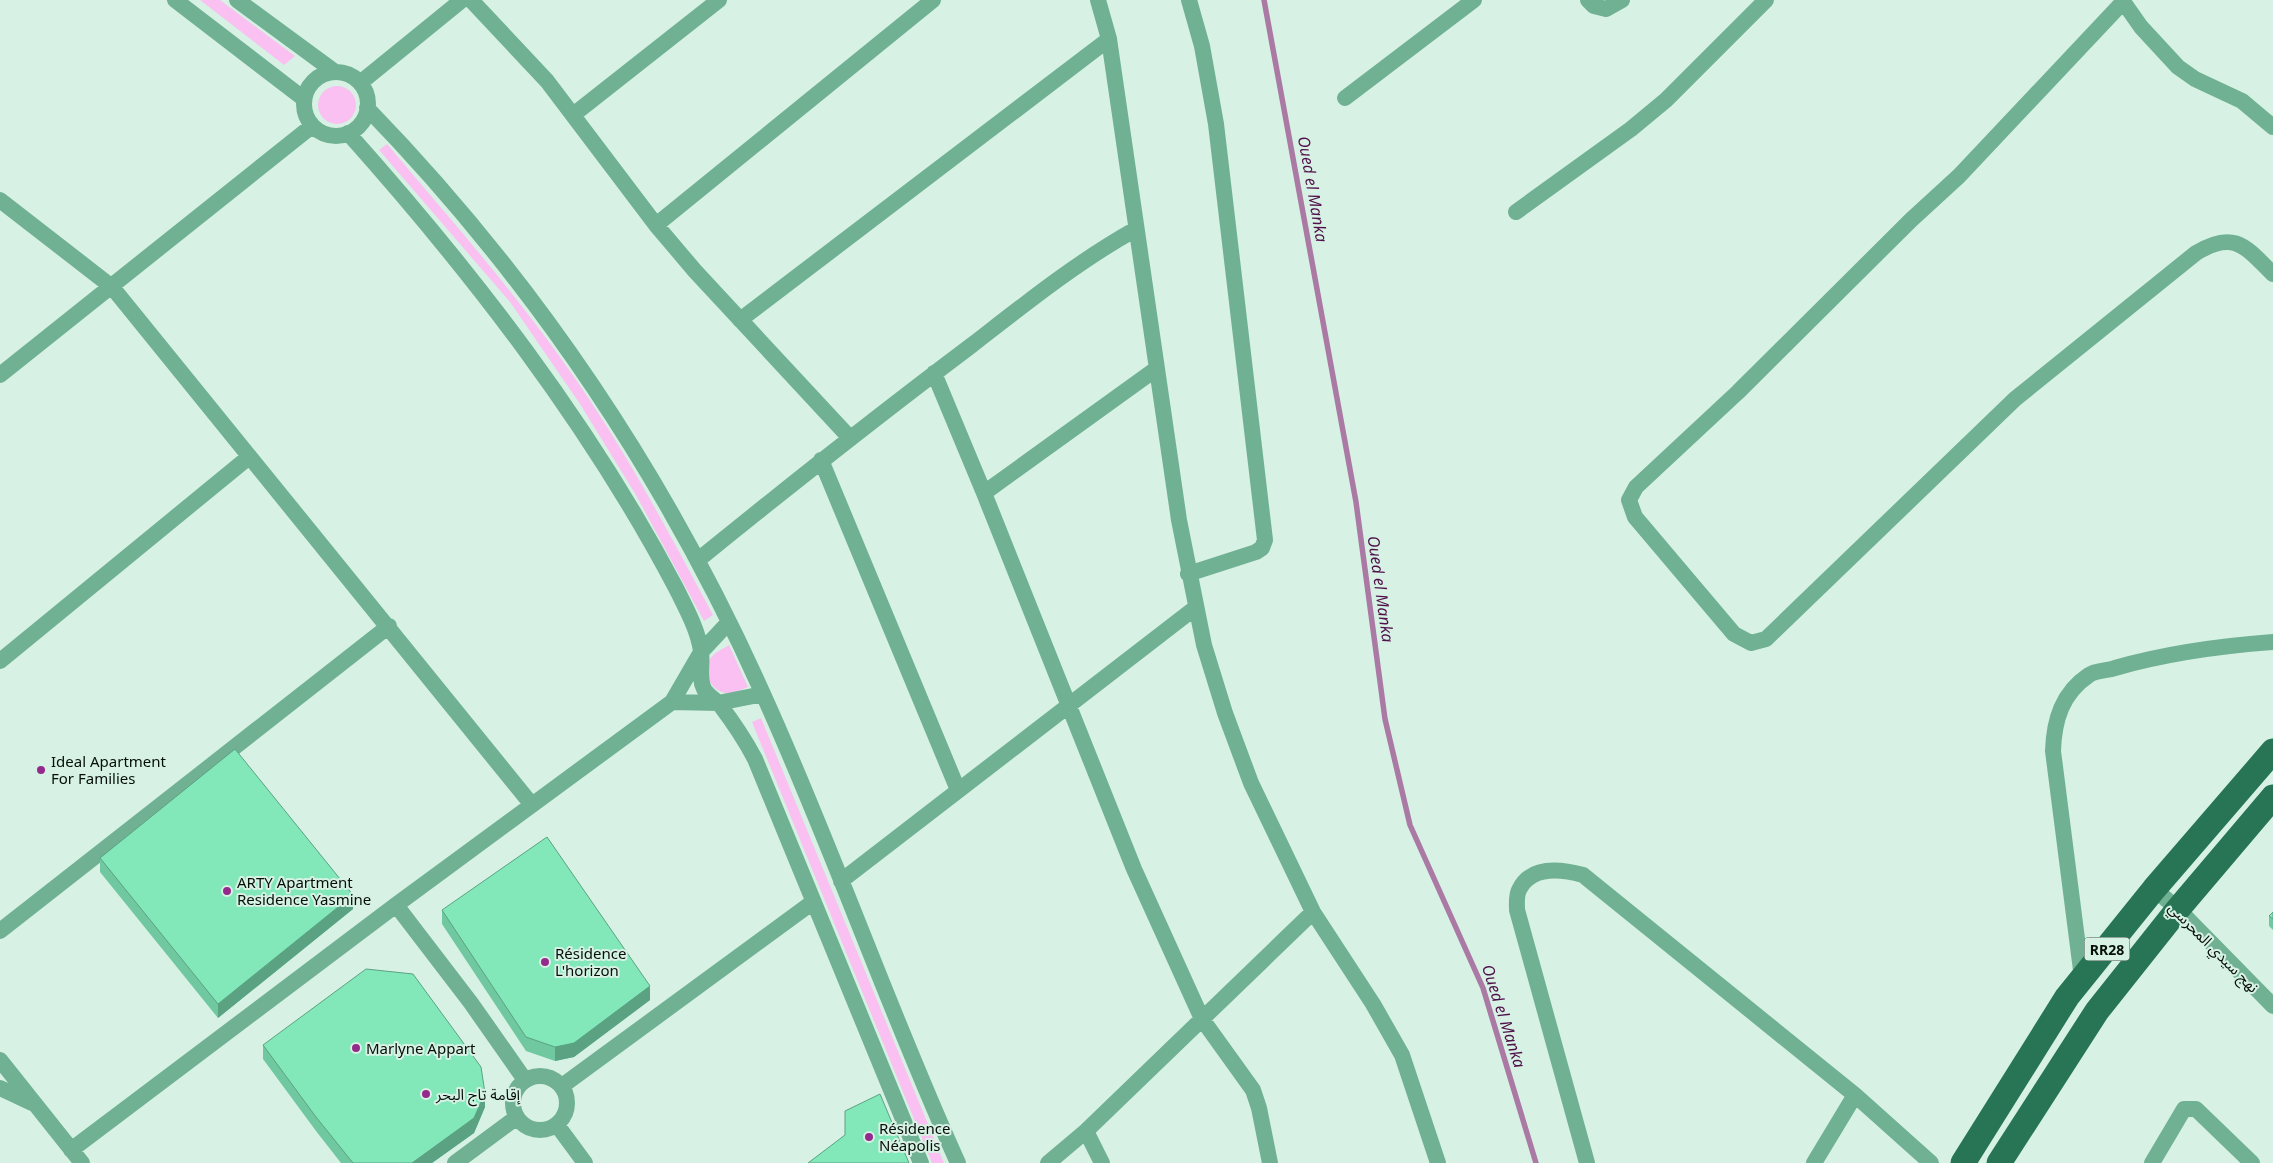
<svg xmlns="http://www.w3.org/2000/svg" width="2273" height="1163" font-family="'Noto Sans','Noto Sans Arabic',sans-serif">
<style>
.green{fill:#f9c0f1}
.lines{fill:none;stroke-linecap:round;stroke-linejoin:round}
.stream{stroke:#aa79a4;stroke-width:5.5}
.street{stroke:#71b193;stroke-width:16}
.primary{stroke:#287556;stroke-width:25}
.wall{fill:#70c8a0}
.shaded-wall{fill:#5ba282}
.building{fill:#82e8ba;stroke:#5ba282}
.poi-dot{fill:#952a8d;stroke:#d7f2e4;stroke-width:2}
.labels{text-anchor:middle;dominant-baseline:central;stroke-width:4;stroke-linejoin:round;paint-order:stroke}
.shield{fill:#d7f2e4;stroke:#45524b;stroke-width:1}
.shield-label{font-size:14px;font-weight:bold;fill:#060e0a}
.poi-label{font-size:15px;fill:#060e0a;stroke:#d7f2e4;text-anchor:start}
.street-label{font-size:15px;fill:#060e0a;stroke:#d7f2e4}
.water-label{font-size:16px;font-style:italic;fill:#50114b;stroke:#d7f2e4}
</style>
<rect width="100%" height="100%" fill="#d7f2e4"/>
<!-- green -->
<path class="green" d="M200,0H220L295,56L284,65Z
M318 105a19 19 0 1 1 38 0a19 19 0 1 1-38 0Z
M387,144C457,227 529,308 589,399C635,468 674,542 713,615L704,621L636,495L580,404L510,302L379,150Z
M729,645L748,687C741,690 733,694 725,693C710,690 702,672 710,659C714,652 723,649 729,645Z
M761,718L944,1163H932L752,722Z"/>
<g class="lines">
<!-- stream -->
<path class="stream" d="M1264,0L1356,502L1385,719L1410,825L1483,988L1536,1163"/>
<!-- street -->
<path class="street" d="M175,0L304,99
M237,0L335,72
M471,0L547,81L656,225L695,271L850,438
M1098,0L1109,39L1179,520L1204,645L1225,713L1251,783L1313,912L1373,1004L1402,1055L1438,1163
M1588,0L1594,6L1606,9L1622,0
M2122,0L2141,27L2178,67L2195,79L2242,101L2273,127
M2123,2L1959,176L1911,220L1738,392L1636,487L1629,500L1635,517L1734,634L1751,643L1766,639L2015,399L2196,253C2234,230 2245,246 2273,274
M304 104a32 32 0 1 1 64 0a32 32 0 1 1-64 0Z
M360,83L462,0
M1345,98L1474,0
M367,108C533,279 666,477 763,694C833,848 888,1009 958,1163
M573,115L719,0
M348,133C472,272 589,423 676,588C686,608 698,630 701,651C703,664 698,677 704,689C708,696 715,699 720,705C733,722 745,740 755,759L921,1163
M0,200L112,287L532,805
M1516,212L1631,129L1666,100L1766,0
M656,225L933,0
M740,320L1109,39
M934,373L984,493L1134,869L1202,1019L1253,1090L1259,1108L1270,1163
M0,375L312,126
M821,460L958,790
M984,493L1156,369
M698,560C788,487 879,415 972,345C1025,304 1077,262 1136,229
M1188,574L1256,552L1262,548L1265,540L1216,124L1202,46L1189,0
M0,661L249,457
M672,702L718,703L763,694
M841,881L1195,608
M2154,889L2178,909L2273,1006
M396,905L471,1003L525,1080
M0,931L389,626
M2082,978L2053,751C2054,720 2062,693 2089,675C2095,670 2107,671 2115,668C2167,653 2219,646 2273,642
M0,1060L82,1163
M513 1103a27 27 0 1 1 54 0a27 27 0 1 1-54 0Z
M562,1086L813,902
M0,1088L32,1103
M557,1125L585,1163
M1086,1131L1102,1163
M71,1150L396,905L672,702L701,652L728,623
M455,1163L517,1117
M1048,1163L1086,1131L1313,912
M1587,1163L1517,910C1517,905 1516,896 1519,890C1531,865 1561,869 1583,875L1855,1095L1931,1163
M1814,1163L1855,1095
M2152,1163L2184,1109H2196L2252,1163"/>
<!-- primary -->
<path class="primary" d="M1963,1163L2067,997L2154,889L2273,751
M1999,1163L2097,1011L2178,909L2273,797"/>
</g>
<!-- wall -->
<path class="wall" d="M100,858L353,909L218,1018L100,872Z
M442,910L650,1000L574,1057L555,1061L526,1051L442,924Z
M2273,912V930L2269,926V916Z
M263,1045L485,1107L474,1133L432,1163H341L316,1131L263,1059Z"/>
<!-- shaded-wall -->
<path class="shaded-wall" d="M353,895V909L218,1018V1004Z
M650,986V1000L574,1057L555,1061V1047Z
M485,1093V1107L474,1133L432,1163H412Z"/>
<!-- building -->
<path class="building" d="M235,749L353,895L218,1004L100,858Z
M547,837L650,986L574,1043L555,1047L526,1037L442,910Z
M2273,912V919L2269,916Z
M366,969L413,974L481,1067L485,1093L474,1118L412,1163H353L316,1117L263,1045Z
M880,1094L909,1163H808L845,1135V1111Z"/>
<!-- markers -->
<g class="poi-dot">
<circle cx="41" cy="770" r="5"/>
<circle cx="227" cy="891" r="5"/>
<circle cx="545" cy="962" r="5"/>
<circle cx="356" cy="1048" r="5"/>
<circle cx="426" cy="1094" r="5"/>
<circle cx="869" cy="1137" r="5"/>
</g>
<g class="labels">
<!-- shield labels -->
<rect class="shield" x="2084.5" y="937.5" width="45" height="23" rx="4"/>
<g class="shield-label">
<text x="2107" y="949">RR28</text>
</g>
<!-- poi labels -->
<g class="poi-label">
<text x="51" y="761">Ideal Apartment<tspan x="51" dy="17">For Families</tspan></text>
<text x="237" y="882">ARTY Apartment<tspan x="237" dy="17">Residence Yasmine</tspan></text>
<text x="555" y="953">Résidence<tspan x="555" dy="17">L'horizon</tspan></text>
<text x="366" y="1048">Marlyne Appart</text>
<text x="436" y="1094">إقامة تاج البحر</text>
<text x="879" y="1128">Résidence<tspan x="879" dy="17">Néapolis</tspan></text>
</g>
<!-- street labels -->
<g class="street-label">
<text transform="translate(2214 947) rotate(45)">نهج سيدي المحرسي</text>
</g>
<!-- water labels -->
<g class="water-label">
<text transform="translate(1313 189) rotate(80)">Oued el Manka</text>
<text transform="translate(1381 589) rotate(82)">Oued el Manka</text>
<text transform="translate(1504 1016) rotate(72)">Oued el Manka</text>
</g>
</g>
</svg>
